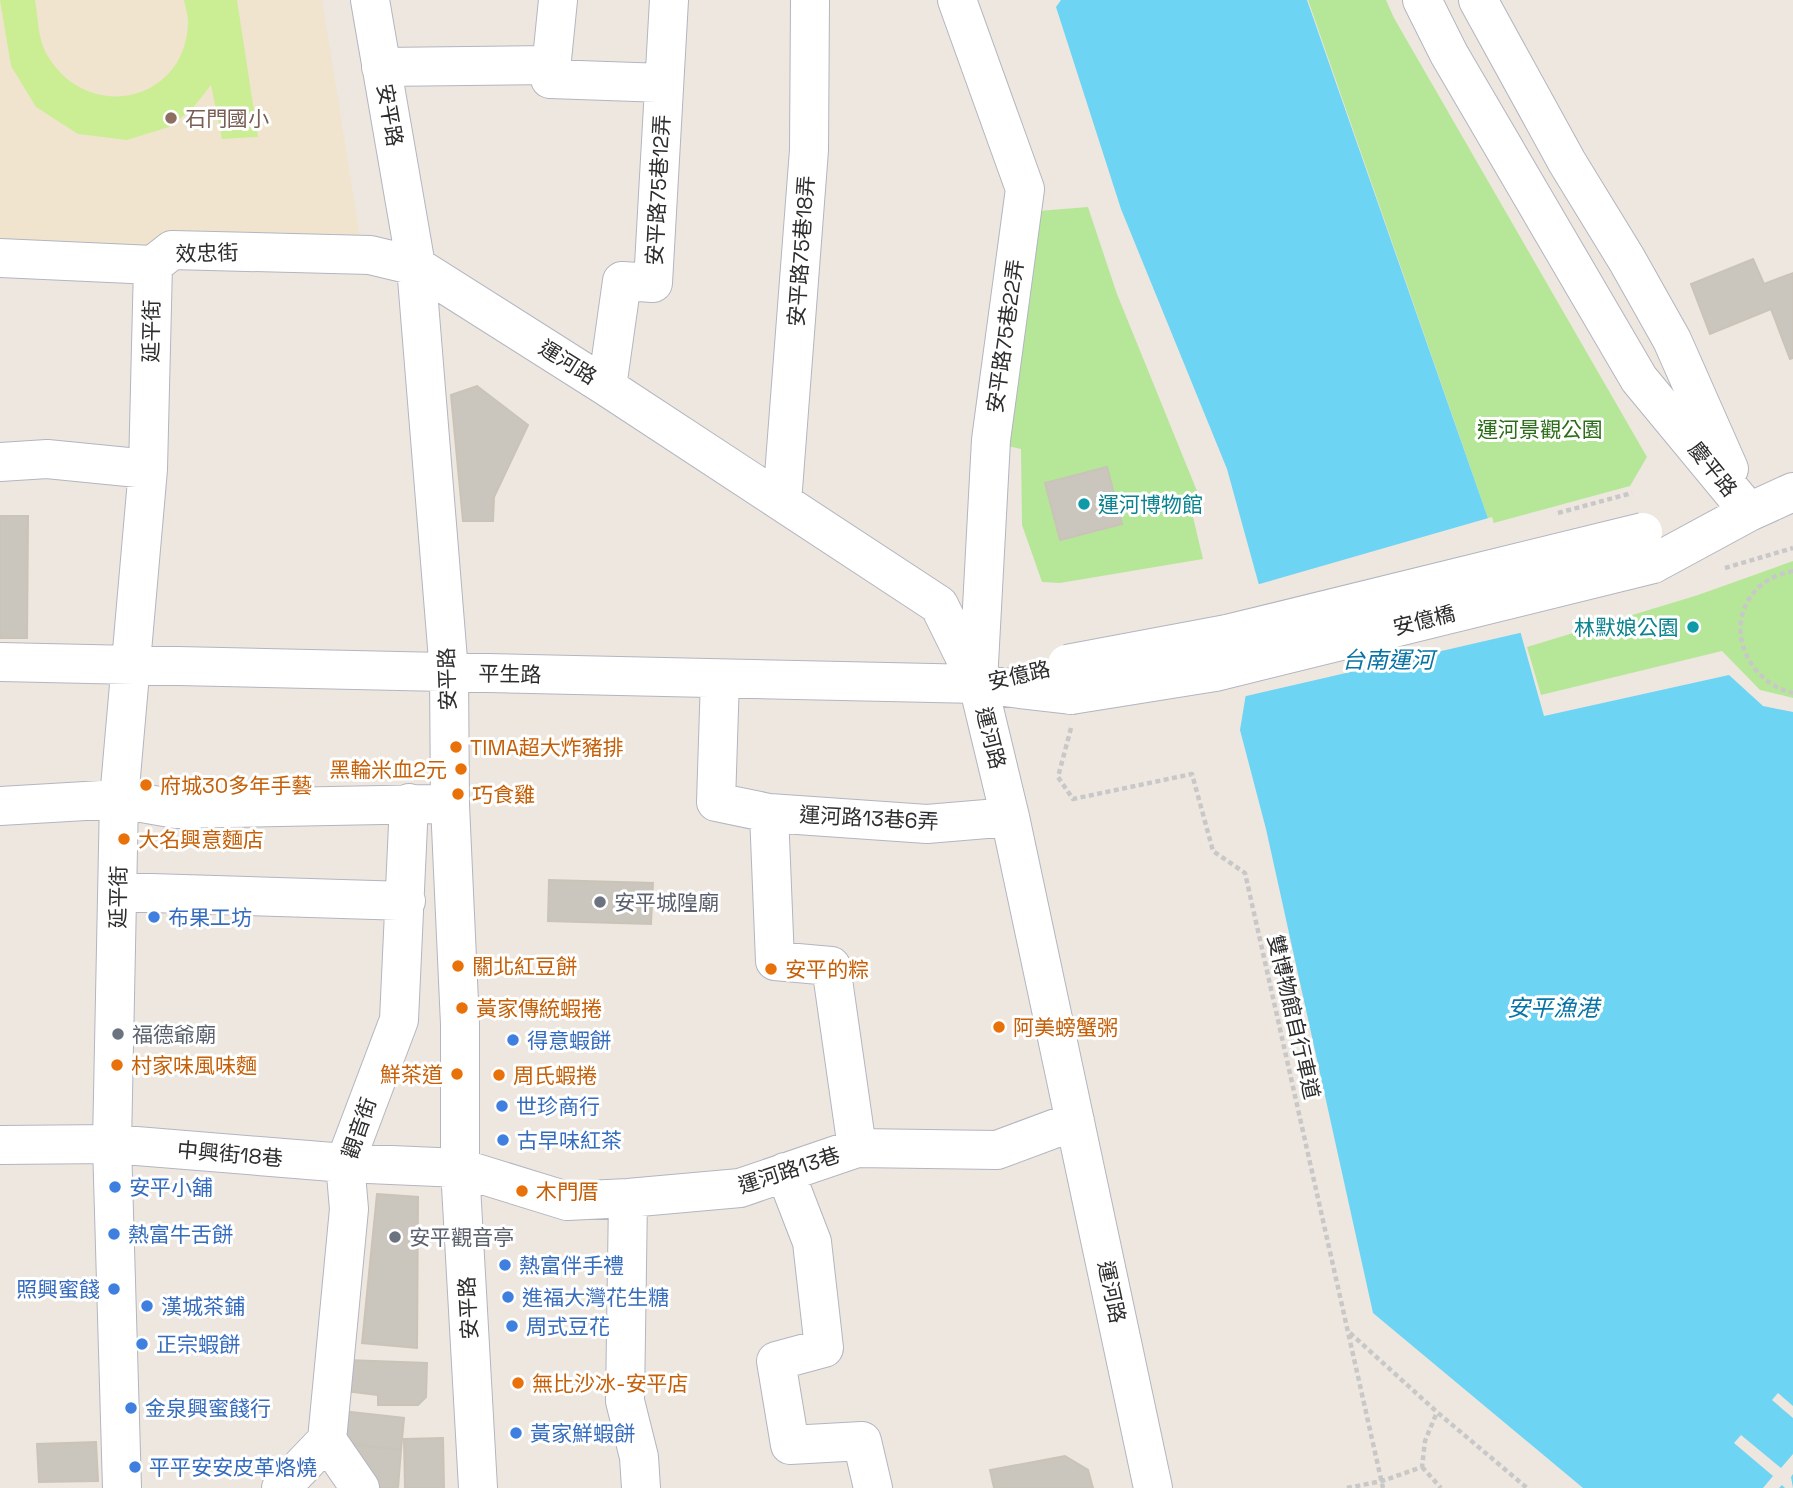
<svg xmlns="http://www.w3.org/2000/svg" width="1793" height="1488" font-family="'Space Grotesk','Noto Sans TC',sans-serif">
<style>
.education{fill:#f0e4ce}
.green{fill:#b6e799}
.pitch{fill:#cbee95}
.water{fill:#6ed4f4}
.pier{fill:#eee7df}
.building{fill:#cac5bd;stroke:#cac3b8;stroke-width:2}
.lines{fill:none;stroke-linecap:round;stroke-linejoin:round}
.minor-casing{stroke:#b3b5c0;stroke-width:40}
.path{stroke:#c8c8c8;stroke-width:4.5;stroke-dasharray:5 3.5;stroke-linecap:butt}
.minor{stroke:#fff;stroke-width:38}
.minor-bridge-casing{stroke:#b3b5c0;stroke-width:40;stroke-linecap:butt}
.path-bridge{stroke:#c8c8c8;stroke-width:4.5;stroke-dasharray:5 3.5;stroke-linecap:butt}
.minor-bridge{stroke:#fff;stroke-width:38}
.education-dot{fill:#8d6e63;stroke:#fff;stroke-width:2.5}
.culture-dot{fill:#0f9aa8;stroke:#fff;stroke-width:2.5}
.food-dot{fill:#e8710a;stroke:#fff;stroke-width:2.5}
.worship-dot{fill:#6b7280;stroke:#fff;stroke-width:2.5}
.shop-dot{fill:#3f7fe0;stroke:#fff;stroke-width:2.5}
.labels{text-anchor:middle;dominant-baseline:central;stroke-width:6;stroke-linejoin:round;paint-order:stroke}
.street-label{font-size:21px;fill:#2d2d2d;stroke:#fff}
.education-label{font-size:21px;fill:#785e54;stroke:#fff;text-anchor:start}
.park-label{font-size:21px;fill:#2c6e18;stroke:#fff}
.culture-label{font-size:21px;fill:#0d838f;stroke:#fff;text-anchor:start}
.food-label{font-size:21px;fill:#c56008;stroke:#fff;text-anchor:start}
.worship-label{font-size:21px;fill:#5b616d;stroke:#fff;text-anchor:start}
.shop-label{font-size:21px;fill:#366cbe;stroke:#fff;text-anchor:start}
.water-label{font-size:23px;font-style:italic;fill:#0873a5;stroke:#fff}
</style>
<rect width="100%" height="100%" fill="#eee7df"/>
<!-- education -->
<path class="education" d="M0,0H322L360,236L147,248L0,241Z"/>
<!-- green -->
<path class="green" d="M1308,0H1386L1394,18L1647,457L1630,486L1490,524Z
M1088,207L1117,294L1199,496L1189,500L1203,559L1060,583L1042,582L1022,525L1021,449L1002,445L1038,211Z
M1793,561V698L1760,690L1722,651L1541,695L1527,647L1698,595Z"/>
<!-- pitch -->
<path class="pitch" d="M0,0H35C38,16 38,39 46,53C85,124 187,104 188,21C188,14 185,7 184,0H237L258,137L222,139L211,85L192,109L169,127L127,140L78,134L36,107L11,66Z"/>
<!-- water -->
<path class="water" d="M1061,0H1307L1490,524L1544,716L1729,675L1763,706L1793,712V1488H1583L1373,1313L1266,829L1240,730L1262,596L1227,469L1121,209L1056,7Z"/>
<!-- pier -->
<path class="pier" d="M1492,517L1524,632L1242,697L1259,596L1256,585Z
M1778,1393L1793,1406V1418L1772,1400Z
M1741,1435L1781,1468L1793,1454V1474L1791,1477L1793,1488H1785L1782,1485L1779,1488H1763L1773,1476L1734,1443Z"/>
<!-- building -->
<path class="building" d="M1753,259L1764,284L1793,273V358L1790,359L1771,309L1710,334L1691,284Z
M477,386L528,425L494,497L493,521H463L451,395Z
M1107,467L1122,524L1060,540L1045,483Z
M0,516H28L27,638H0Z
M549,880L653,883L651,924L548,921Z
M377,1194L418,1197L417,1348L362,1343Z
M347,1360L427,1363L426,1397L418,1405H378V1395L346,1391Z
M342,1411L404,1418L401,1450L339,1443Z
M443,1438L444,1488H405L404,1439Z
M96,1442L98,1481L39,1482L37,1444Z
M354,1444L401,1450L398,1488H370L353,1470Z
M1065,1456L1088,1470L1093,1488H994L990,1470Z"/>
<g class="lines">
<!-- minor casing -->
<g class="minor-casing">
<path id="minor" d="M370,0L416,266L449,672L450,805L460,1024V1168L478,1488
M558,0L550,79L664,83
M957,0L1025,189L991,440L978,682
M1422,0L1449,54L1639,379L1749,512
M1478,0L1567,162L1627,260L1672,340L1729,469
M381,67L552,65
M0,258L153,265L172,250L370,255L416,266L607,387L939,605L978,684L1010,817L1153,1488
M607,387L622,281L653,283L669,0
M0,462L47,459L148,469
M782,502L809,150L810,0
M1653,564L1749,512L1793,492
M0,662L978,684L1071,695
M720,679L716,802L769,813L927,824L1010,817
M0,806L119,799L176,809L434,804
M769,813L775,961L831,966L857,1148
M119,892L406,901
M0,1145L112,1144L345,1163L460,1168L567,1201L628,1198L740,1188L857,1148L997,1150L1075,1121
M785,1172L812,1242L824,1348L776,1361L790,1445L862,1441L873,1488
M628,1198L625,1401L639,1457L641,1488
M122,1488L112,1144L119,799L148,469L153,265
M281,1488L327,1440
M360,1488L327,1440L349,1209L345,1163L399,1020L409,803"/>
</g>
<!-- path -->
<path class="path" d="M1725,568L1793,548
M1793,571C1780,574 1769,578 1759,587C1721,623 1746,682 1793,693
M1071,728L1058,777L1073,799L1192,774L1213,851L1245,873L1383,1488
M1350,1333L1437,1412L1527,1488
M1422,1467L1441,1488
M1347,1488L1382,1481L1422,1467L1425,1441L1437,1412"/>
<!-- minor -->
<use href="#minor" class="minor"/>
<!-- minor-bridge casing -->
<g class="minor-bridge-casing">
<path id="minor-bridge" d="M1067,664L1227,634L1643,532
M1071,695L1215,672L1653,564"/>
</g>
<!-- path-bridge -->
<path class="path-bridge" d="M1558,513L1632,493"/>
<!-- minor-bridge -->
<use href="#minor-bridge" class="minor-bridge"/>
</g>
<!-- markers -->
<circle class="education-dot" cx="171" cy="118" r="7"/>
<g class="culture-dot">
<circle cx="1084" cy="504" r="7"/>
<circle cx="1693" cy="627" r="7"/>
</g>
<g class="food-dot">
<circle cx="456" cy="747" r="7"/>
<circle cx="461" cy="769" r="7"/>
<circle cx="146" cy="785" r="7"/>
<circle cx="458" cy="794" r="7"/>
<circle cx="124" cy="839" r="7"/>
<circle cx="458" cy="966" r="7"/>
<circle cx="771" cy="969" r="7"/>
<circle cx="462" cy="1008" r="7"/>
<circle cx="999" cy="1027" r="7"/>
<circle cx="117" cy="1065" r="7"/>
<circle cx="457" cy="1074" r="7"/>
<circle cx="499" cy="1075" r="7"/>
<circle cx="522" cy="1191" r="7"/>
<circle cx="518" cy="1383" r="7"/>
</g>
<g class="worship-dot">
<circle cx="600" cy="902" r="7"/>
<circle cx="118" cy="1034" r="7"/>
<circle cx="395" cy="1237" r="7"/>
</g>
<g class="shop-dot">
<circle cx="154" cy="917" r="7"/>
<circle cx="513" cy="1040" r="7"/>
<circle cx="502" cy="1106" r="7"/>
<circle cx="503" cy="1140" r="7"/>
<circle cx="115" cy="1187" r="7"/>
<circle cx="114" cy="1234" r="7"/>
<circle cx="505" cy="1265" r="7"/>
<circle cx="114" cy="1289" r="7"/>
<circle cx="508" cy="1297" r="7"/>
<circle cx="147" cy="1306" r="7"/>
<circle cx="512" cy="1326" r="7"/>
<circle cx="142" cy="1344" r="7"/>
<circle cx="131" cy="1408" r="7"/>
<circle cx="516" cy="1433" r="7"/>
<circle cx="135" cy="1467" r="7"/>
</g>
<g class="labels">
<!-- street labels -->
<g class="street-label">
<text transform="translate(390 115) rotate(80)">安平路</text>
<text transform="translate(658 190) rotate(-87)">安平路75巷12弄</text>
<text transform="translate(801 251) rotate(-86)">安平路75巷18弄</text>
<text transform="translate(207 253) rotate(-2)">效忠街</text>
<text transform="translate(151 331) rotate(-89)">延平街</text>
<text transform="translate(1005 336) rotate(-82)">安平路75巷22弄</text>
<text transform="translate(568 362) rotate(32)">運河路</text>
<text transform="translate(1713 469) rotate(51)">慶平路</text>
<text transform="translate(1424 620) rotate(-14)">安億橋</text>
<text transform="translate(510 674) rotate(1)">平生路</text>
<text transform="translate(1019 675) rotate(-13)">安億路</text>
<text transform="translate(447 679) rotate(-92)">安平路</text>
<text transform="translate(991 738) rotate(76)">運河路</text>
<text transform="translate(869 818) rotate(3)">運河路13巷6弄</text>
<text transform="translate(118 897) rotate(-89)">延平街</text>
<text transform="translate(1294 1017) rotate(77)">雙博物館自行車道</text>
<text transform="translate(359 1128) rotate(-71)">觀音街</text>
<text transform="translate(230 1154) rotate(5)">中興街18巷</text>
<text transform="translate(789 1170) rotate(-18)">運河路13巷</text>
<text transform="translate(1112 1292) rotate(78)">運河路</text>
<text transform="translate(468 1308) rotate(-93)">安平路</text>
</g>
<!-- education labels -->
<g class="education-label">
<text x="185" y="118">石門國小</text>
</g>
<!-- park labels -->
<g class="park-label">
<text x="1540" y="429">運河景觀公園</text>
</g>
<!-- culture labels -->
<g class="culture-label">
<text x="1098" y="504">運河博物館</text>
<text x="1679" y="627" text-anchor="end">林默娘公園</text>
</g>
<!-- food labels -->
<g class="food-label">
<text x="470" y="747">TIMA超大炸豬排</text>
<text x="447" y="769" text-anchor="end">黑輪米血2元</text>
<text x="160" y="785">府城30多年手藝</text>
<text x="472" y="794">巧食雞</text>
<text x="138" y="839">大名興意麵店</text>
<text x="472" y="966">關北紅豆餅</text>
<text x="785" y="969">安平的粽</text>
<text x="476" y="1008">黃家傳統蝦捲</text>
<text x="1013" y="1027">阿美螃蟹粥</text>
<text x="131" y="1065">村家味風味麵</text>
<text x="443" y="1074" text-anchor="end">鮮茶道</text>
<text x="513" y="1075">周氏蝦捲</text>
<text x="536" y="1191">木門厝</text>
<text x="532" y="1383">無比沙冰-安平店</text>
</g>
<!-- worship labels -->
<g class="worship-label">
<text x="614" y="902">安平城隍廟</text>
<text x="132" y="1034">福德爺廟</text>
<text x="409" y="1237">安平觀音亭</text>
</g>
<!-- shop labels -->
<g class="shop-label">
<text x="168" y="917">布果工坊</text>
<text x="527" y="1040">得意蝦餅</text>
<text x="516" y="1106">世珍商行</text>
<text x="517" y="1140">古早味紅茶</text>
<text x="129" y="1187">安平小舖</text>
<text x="128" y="1234">熱富牛舌餅</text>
<text x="519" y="1265">熱富伴手禮</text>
<text x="100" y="1289" text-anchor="end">照興蜜餞</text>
<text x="522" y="1297">進福大灣花生糖</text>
<text x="161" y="1306">漢城茶鋪</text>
<text x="526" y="1326">周式豆花</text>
<text x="156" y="1344">正宗蝦餅</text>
<text x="145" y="1408">金泉興蜜餞行</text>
<text x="530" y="1433">黃家鮮蝦餅</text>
<text x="149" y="1467">平平安安皮革烙燒</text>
</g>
<!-- water labels -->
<g class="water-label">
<text x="1388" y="660">台南運河</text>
<text x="1553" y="1008">安平漁港</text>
</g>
</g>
</svg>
